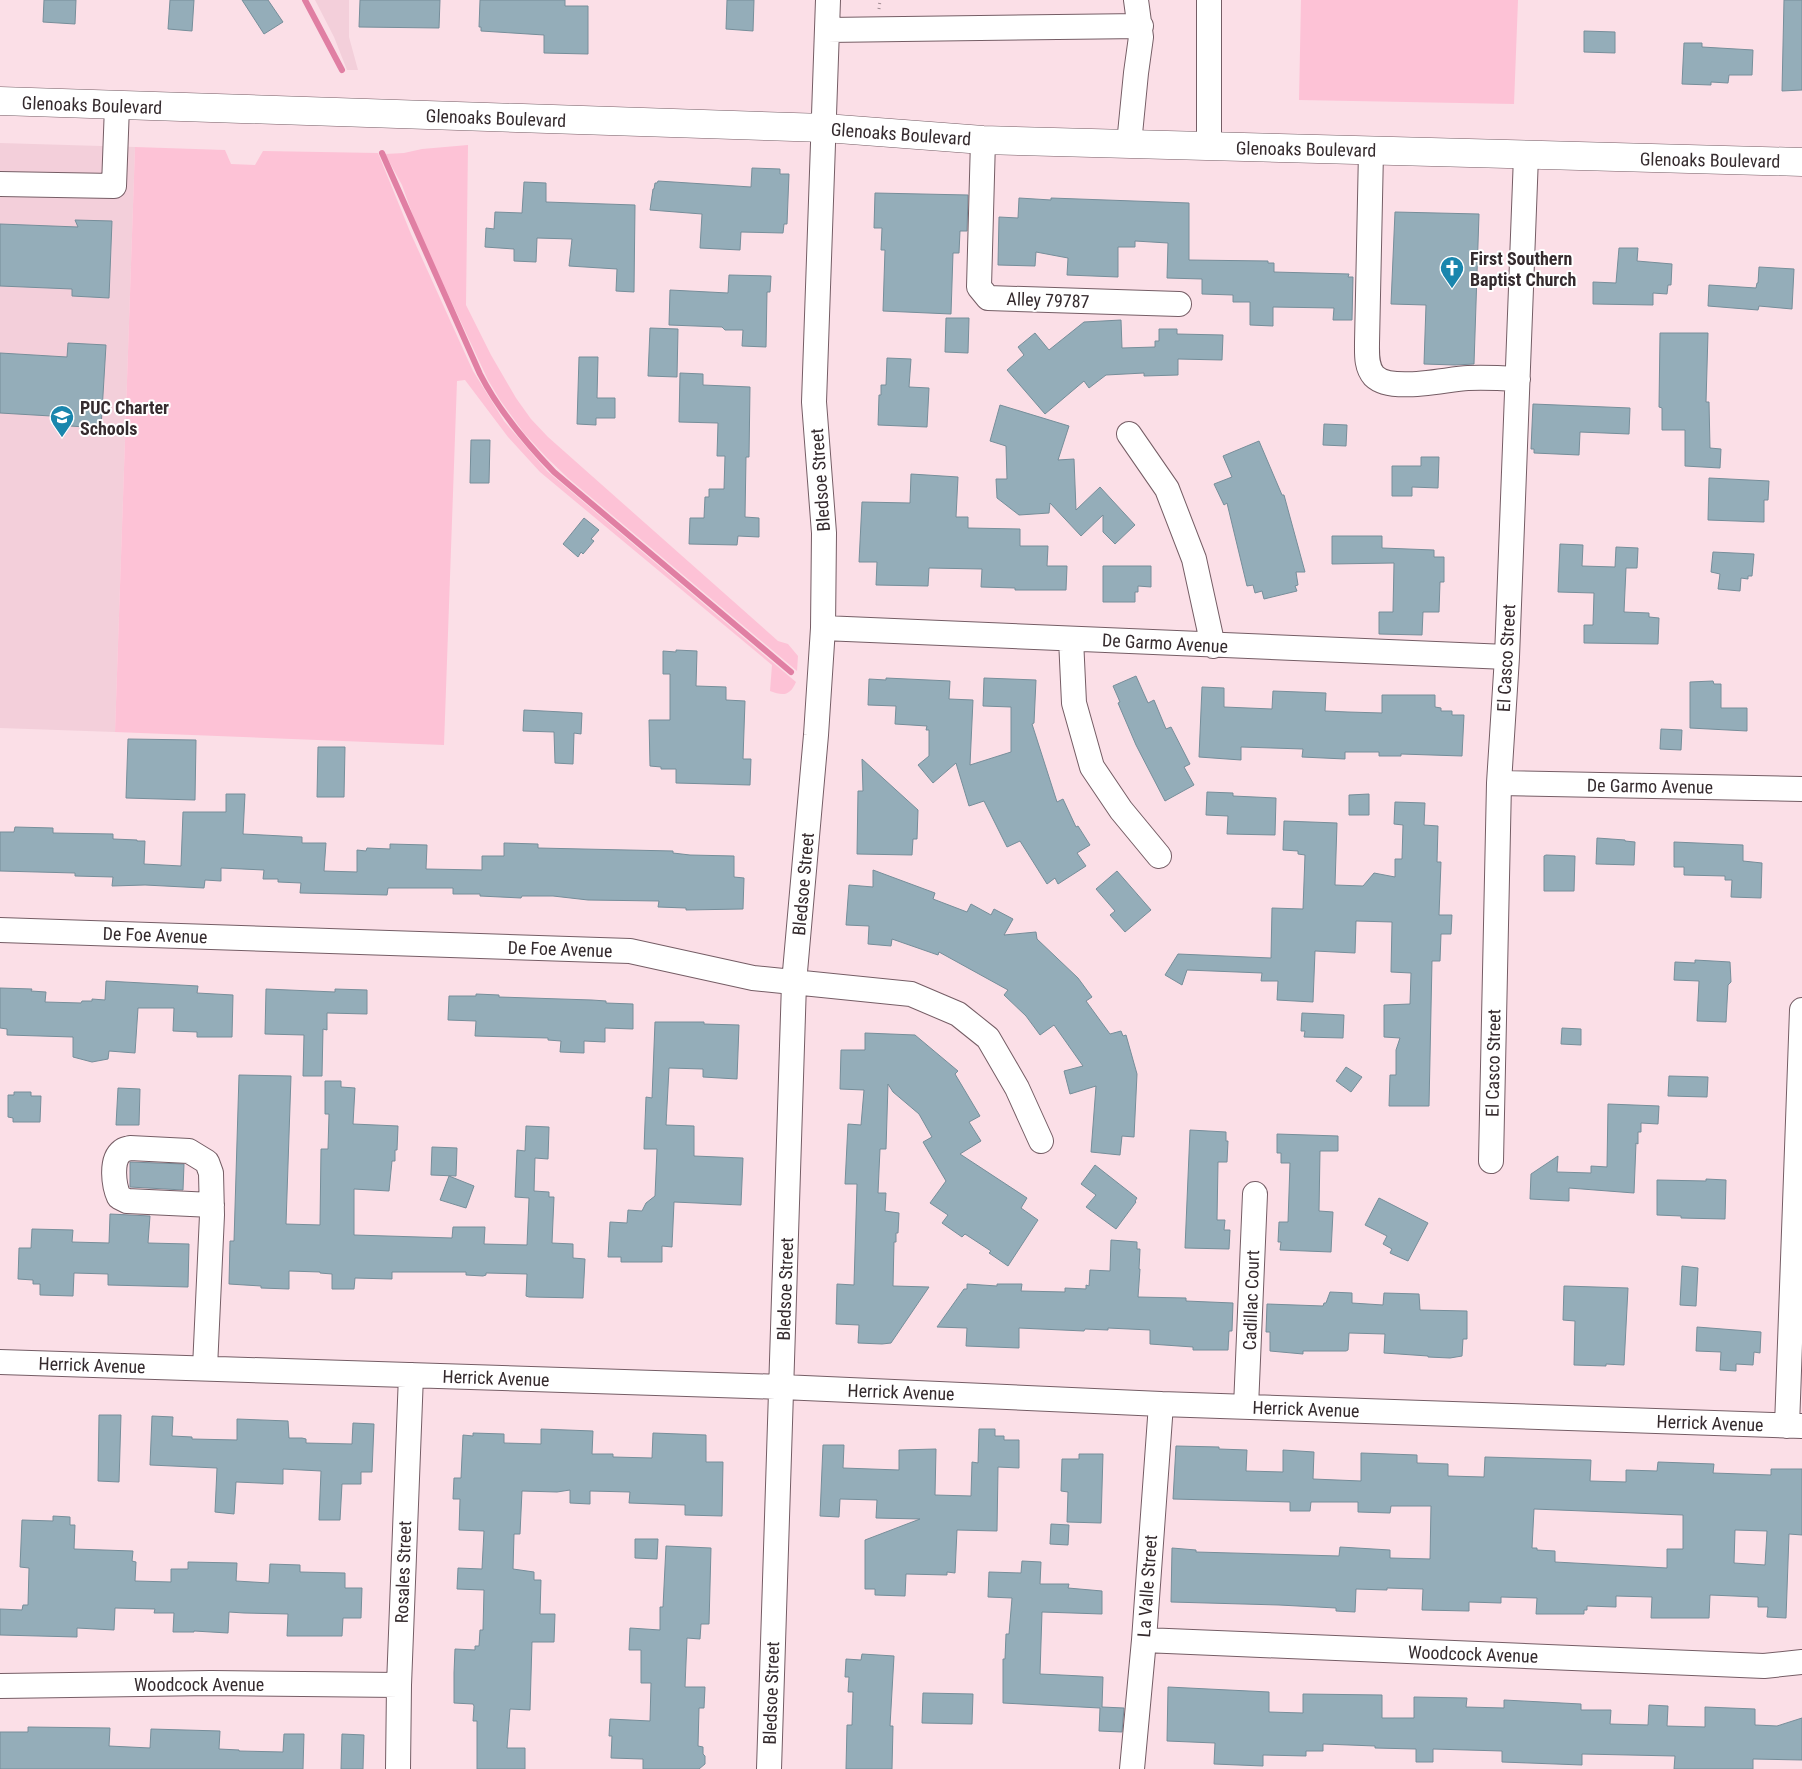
<svg xmlns="http://www.w3.org/2000/svg" width="1802" height="1769" font-family="'Roboto Condensed',sans-serif">
<style>
.built{fill:#f3cfda}
.green{fill:#fdc2d6}
.lines{fill:none;stroke-linecap:round;stroke-linejoin:round}
.stream{stroke:#e07fa3;stroke-width:6}
.building{fill:#94adb9;stroke:#768e9a;fill-rule:evenodd}
.minor-casing{stroke:#755d65;stroke-width:26}
.major-casing{stroke:#755d65;stroke-width:29}
.path{stroke:#a08c92;stroke-width:3;stroke-dasharray:1 4;stroke-linecap:butt}
.minor{stroke:#fff;stroke-width:24}
.major{stroke:#fff;stroke-width:28}
.labels{text-anchor:middle;dominant-baseline:central;stroke-width:4;stroke-linejoin:round;paint-order:stroke}
.street-label{font-size:18px;fill:#352b2e;stroke:#fff}
.poi-label{font-size:18px;font-weight:bold;fill:#352b2e;stroke:#fff;text-anchor:start}
</style>
<rect width="100%" height="100%" fill="#fbdfe7"/>
<!-- built -->
<path class="built" d="M315,0H349V37L358,70H347L334,37Z
M0,143L135,147L115,732L0,728Z"/>
<!-- green -->
<path class="green" d="M1301,0H1518L1514,104L1299,100Z
M468,145L466,305L491,355L516,398L531,419L548,437L778,641L788,644L798,656L797,671L568,478L547,458L524,433L500,400L488,380L418,230L402,185L385,154L404,153L422,149Z
M135,147L225,150L231,164L255,165L263,151L378,153L411,234L473,371L504,421L547,471L796,682C790,696 783,696 770,691L772,665L540,472L508,437L465,380L457,381L444,745L115,732Z"/>
<g class="lines">
<!-- stream -->
<path class="stream" d="M305,0L342,70
M382,153L480,374C499,411 525,442 554,472L791,672"/>
</g>
<!-- building -->
<path class="building" d="M44,0H76L75,24L43,22Z
M170,0H194L192,31L168,29Z
M242,0H268L283,22L264,34Z
M360,0H440L439,28L359,27Z
M480,0H565V6H588V54L544,53V35L481,31V27H479Z
M727,0H754L753,31L726,29Z
M1784,0H1802V90L1782,91Z
M1584,31L1615,32V53L1584,52Z
M1684,43H1702V47L1753,50L1752,75H1729L1728,83L1711,82V85L1682,84Z
M752,168L780,169V174H789L787,224H784L783,233L741,232L740,250L700,248L702,214L650,210L653,189H654L655,183H657L658,181L751,187Z
M524,182L546,183V202L635,205L634,292L616,291L617,269L569,266L572,239L537,238L536,262L514,261V249L485,247L486,228L494,229L495,212L522,213Z
M875,193L968,195L967,231H960L959,253H953L951,314L883,311L885,250H881L882,228H874Z
M1019,198L1051,200V198L1189,203V260L1268,261V263H1274V272L1349,274L1348,277H1353L1352,320H1333L1334,308L1273,307V326L1250,325V302H1233V295L1202,294V279L1167,278L1168,243L1135,241V247H1118V277L1067,275L1068,258L1036,252L1035,266L998,265L999,217L1018,218Z
M1395,212L1479,214L1474,364L1455,365L1424,364L1426,305L1391,304Z
M75,220L112,221L109,298L72,296V289L0,286V224L78,227Z
M1619,248H1638L1637,261L1672,264L1671,285H1668L1667,294L1653,293V305L1593,304V282L1616,283Z
M1759,267L1794,269L1792,309L1759,306L1758,310L1708,306L1709,285L1756,288L1757,283H1758Z
M729,275L771,276L770,292H767L766,347L742,346L743,330H725L722,327L669,325L670,290L728,293Z
M946,318H969L968,353L945,352Z
M1121,320L1122,348L1155,347V341H1159V329H1177V334L1223,335L1222,360L1178,359V375L1144,376V373L1106,375L1089,388L1084,381L1045,414L1007,370L1024,355L1018,347L1035,333L1049,350L1084,322Z
M650,328L678,329L677,377L648,376Z
M1660,333H1708L1706,402H1709L1710,448L1721,449L1720,468L1685,466V430H1662V408L1659,407Z
M68,343L106,345L101,428L70,426L68,417L0,413V353L67,357Z
M579,357H598L597,398H615V418H596V425L577,424Z
M887,358L911,359L909,387L929,388L927,427L878,425L879,395H881V385H886Z
M680,373L703,374V385L750,387L749,457H746L745,517L759,518V537L738,536L737,545L689,544L690,518H704L705,497H709V489H724L725,456H717L718,423L679,422Z
M1533,404L1630,408L1629,434L1580,432L1579,455L1534,453V449H1531Z
M1000,405L1069,426L1058,460L1074,459L1076,510L1100,487L1135,525L1115,544L1103,532V515L1081,536L1050,503L1049,513L1019,515L997,498L996,479H1007L1006,446L990,441Z
M1324,424L1347,425L1346,446L1323,445Z
M471,440H490L489,483H470Z
M1259,441L1282,495H1284L1305,572H1296L1298,585L1295,586L1297,591L1264,599L1262,591L1255,593L1253,585L1247,586L1227,503L1224,505L1214,484L1232,477L1223,456Z
M1421,457H1439L1438,488L1412,487V496H1392V466H1421Z
M911,474L958,477L956,517H968V528L1020,529V546H1048L1047,566H1067L1066,590H1015V588L981,587L982,569L929,568L928,586L876,585L877,562H859L862,502L910,503Z
M1709,478L1769,481L1768,500H1764V522L1708,520Z
M584,518L599,530L591,539L594,541L583,554L581,552L578,557L563,544Z
M1332,536H1382V548L1434,550V557H1444V582H1440L1439,612H1423L1422,635L1379,634V612H1393L1394,563L1332,564Z
M1560,544L1583,545L1582,566L1615,567L1616,547L1638,548L1637,568H1626L1624,612L1649,613V617L1659,618L1658,644L1584,643V625H1593L1594,593L1558,592Z
M1713,552L1754,554L1752,576H1748V579L1741,578L1740,591L1718,589L1720,574L1711,572Z
M1103,566H1151V587L1138,586V592H1135V602H1103Z
M676,650L697,651L696,686L726,687V700L745,701L743,759H751L750,785L676,783V769H661V767L650,766L649,720H670V674H663V651L676,652Z
M1136,676L1148,703L1154,700L1166,729L1171,727L1190,764L1184,767L1194,785L1165,801L1136,745L1118,703L1120,702L1113,686Z
M886,678L950,681L949,699L973,700L970,765L1011,752V707L983,706L984,678L1036,680L1034,723L1032,724L1057,802L1063,799L1076,827L1078,826L1090,845L1077,853L1086,866L1058,884L1055,878L1047,884L1020,841L1007,847L984,801L969,806L956,763L933,783L918,765L929,756V730H926L927,726L895,724L896,706L868,705L869,679L886,680Z
M1713,681L1714,684H1721V708H1747V731L1690,728V682Z
M1202,687L1224,688V707L1272,709L1273,691L1326,693L1325,711L1348,712L1382,713V695H1435V707L1441,708V711H1452V715H1464L1462,756L1401,754V756H1379V752H1345V759L1302,757L1303,749L1241,747V760L1199,757Z
M524,710L582,713L581,734L574,733L573,764L555,763L554,732L523,731Z
M1661,729L1682,730L1681,750L1660,749Z
M128,739L196,740L195,800L126,798Z
M318,747H345L344,797H317Z
M862,759L918,810L917,839H913L912,855L857,854L858,791H863Z
M1207,792L1233,793V796L1276,798L1275,835L1227,834L1228,816L1206,815Z
M226,794H245L243,834L302,837V843H326L324,871L357,872V850L366,851L367,848L390,849V844L427,845L426,869L482,870V856H504V843L538,844V848L673,851V853L690,855L734,856V877L744,878L743,909L686,910V908L658,907L659,901L588,900L553,896H522L521,898L480,896V894H453V888H388L387,895L300,893L301,883L278,882V879H263L264,870L221,868V881L205,880L204,888L145,885L112,886L113,877L75,876V873L0,871V832H14L15,827L53,828V833L113,834V839L137,840V841H145L144,864L181,866L183,812H226Z
M1369,794V815H1349V795Z
M1395,802L1425,803L1424,825L1438,826L1437,862H1441L1439,915H1452L1451,934H1441L1440,961H1432L1429,1106H1389L1390,1075H1396V1050L1400,1038L1384,1037V1005L1410,1004L1411,973L1391,972L1392,922L1356,921L1355,953L1315,951L1313,1002L1277,1000L1278,981H1261L1262,973L1187,970L1182,985L1165,975L1178,954L1271,958L1272,908L1303,909L1305,855L1298,854V851L1283,850L1284,821L1337,823L1335,885L1363,886L1374,873L1395,877V859H1402L1403,825L1394,824Z
M1597,838L1625,840V841L1635,842L1634,865L1596,864Z
M1674,842L1743,845V861L1762,863L1761,898L1731,897L1732,880H1725V876L1684,875V867H1674Z
M1546,855L1575,856L1574,891H1544V856Z
M873,870L935,893L933,899L967,912L971,904L991,915L994,909L1013,919L1004,935L1036,932L1037,939L1078,978L1092,997L1086,1001L1110,1034L1121,1031L1123,1036L1126,1035L1137,1074L1134,1137L1122,1136L1120,1155L1091,1152L1096,1086L1070,1094L1064,1071L1083,1066L1054,1025L1040,1035L1026,1016L1004,995L1008,990L939,952L938,955L892,939L891,946L868,944L869,926L846,925L849,885L873,887Z
M1117,871L1151,910L1125,932L1110,915L1115,911L1096,889Z
M1695,960L1730,962L1731,982L1728,985L1726,1022L1697,1021L1699,981L1674,980L1675,962L1695,963Z
M106,981L198,986L197,993L233,995L232,1037H197V1032L173,1031L174,1008H138L135,1053L109,1051L108,1059L92,1062L73,1057V1037L7,1035V1029L0,1028V988L32,989L31,991L46,992L45,1002L81,1003L82,1001H92V999L105,1000Z
M266,989L335,992V989L367,990V1014L327,1013V1030L323,1029L322,1076H303L304,1035L265,1034Z
M476,994L499,995V997L592,1000L606,1001V1003L633,1004V1029L605,1028V1042L584,1041V1053L560,1052L561,1041L548,1040V1038L475,1036L476,1021L448,1020L449,996H476Z
M1302,1013L1344,1015L1343,1038L1304,1037L1305,1031H1301Z
M655,1022H704V1024L739,1025L737,1079L703,1077V1069L669,1068L666,1125L694,1126V1156L743,1158L741,1205L674,1202L672,1247L662,1246V1262H621V1257H608L610,1222L627,1223L628,1210L642,1211L646,1203L655,1196L657,1149H644L646,1097L652,1098Z
M1562,1028L1581,1029V1045L1561,1044Z
M865,1033L915,1035L958,1071L955,1074L980,1116L969,1122L981,1141L960,1154L1027,1198L1021,1208L1038,1220L1008,1266L989,1253L991,1251L965,1234L962,1237L942,1223L948,1215L930,1203L946,1181L923,1142L932,1137L919,1114L893,1092L888,1084L886,1149H880L878,1193H886L885,1211L899,1213L898,1233H896V1242H894L893,1286L929,1287L891,1343L882,1344L858,1343L859,1325L836,1324L837,1284L854,1285L857,1184H845L848,1124L861,1125L864,1090L840,1089L841,1050H865Z
M1346,1067L1362,1077L1351,1092L1336,1081Z
M239,1075L291,1076L286,1224L320,1225L321,1149H328L329,1114H325V1081H341V1087L355,1088L353,1124L398,1126L397,1150H395V1161H392L389,1191L354,1189V1235L452,1238L453,1227H485L484,1244L527,1245L529,1198L515,1197L517,1150L525,1151L526,1126L549,1127L548,1159L535,1158L534,1191L549,1192V1197H554L552,1243L573,1244V1258L585,1259L583,1298L529,1297L526,1296L527,1274L486,1273V1275L483,1276L466,1275V1272H392V1279L355,1278L354,1289H332V1274L320,1273V1272L289,1271V1289L261,1288V1286L229,1284L230,1241H234Z
M1669,1076L1708,1077L1707,1097L1668,1096Z
M118,1088L140,1089L139,1125H116Z
M14,1092H31V1096H41L40,1122H13V1118L8,1117V1095H14Z
M1608,1104L1659,1106L1658,1124L1641,1123V1132H1638V1144L1636,1143L1634,1193L1569,1188V1201L1530,1199L1531,1174L1558,1156L1557,1172L1591,1173V1166L1607,1167Z
M1190,1130L1226,1132V1141H1228L1227,1162H1218L1217,1220H1225L1224,1230H1230L1229,1249L1185,1248Z
M1277,1134L1338,1136V1151H1320L1319,1211L1333,1212L1331,1252L1280,1250L1281,1242H1278L1279,1222H1288L1290,1163H1281V1153H1277Z
M432,1147L457,1148L456,1176L431,1175Z
M130,1162L184,1164L183,1190L130,1187Z
M1095,1165L1137,1198L1135,1201L1136,1202L1116,1229L1086,1207L1096,1195L1081,1184Z
M449,1176L474,1186L466,1208L440,1200Z
M1706,1179L1726,1180L1725,1219L1681,1218V1216L1657,1215V1180L1706,1181Z
M1379,1198L1428,1223L1408,1261L1390,1253L1392,1249L1383,1244L1387,1236L1365,1225Z
M110,1214L150,1216L148,1243L189,1244L188,1287L108,1285V1274L74,1273L73,1296L40,1295V1284H33V1280L18,1279L19,1248H31L32,1229L73,1230L72,1242L109,1243Z
M1111,1240L1137,1242V1249H1140L1139,1269H1140L1138,1297L1186,1298V1301L1233,1303L1232,1331H1229L1228,1350H1193V1347L1150,1344V1330L1108,1328V1330L1085,1329L1084,1331L1019,1328V1348L966,1346L967,1328L937,1327L964,1289H967V1284L997,1286V1284H1022L1021,1291L1065,1292V1288L1086,1289V1285L1089,1286L1090,1270L1110,1271Z
M1682,1266L1698,1268L1696,1306L1680,1305Z
M1564,1286L1628,1288L1624,1365L1606,1364V1366L1574,1365L1575,1321L1563,1320Z
M1330,1292L1352,1293V1303L1383,1305L1384,1293L1419,1294L1420,1310L1467,1311V1339H1463L1462,1356L1450,1358L1428,1357V1356L1384,1353L1385,1334L1349,1333L1348,1350L1346,1351H1303V1354L1270,1351V1332H1266L1267,1304L1323,1306L1324,1303H1326Z
M1697,1327L1761,1332L1760,1353L1754,1352L1753,1365L1736,1364V1371L1720,1370L1721,1352L1696,1351Z
M99,1415H121L119,1482L98,1481Z
M152,1416L173,1417L172,1436L192,1437V1439L237,1440V1419L288,1421L289,1438H302L306,1439V1443L352,1444L353,1423L374,1424L372,1472H361V1484H342L340,1520H319L321,1471L283,1469V1484L236,1482L234,1514L215,1512L217,1468L150,1465Z
M541,1429L593,1431L592,1454H613V1457L652,1458L653,1433L706,1435V1462H723L722,1516L685,1515V1505L629,1503L630,1492L590,1491V1504L570,1503V1490L557,1492L522,1491L520,1534H514L513,1569L534,1572V1580H541L540,1614H555L554,1642H532L530,1710L510,1709L507,1748H525V1769H477V1721H473L474,1706L473,1704L454,1703V1673L455,1649L475,1650V1646H479L480,1630H483L484,1590L457,1589L458,1568L482,1569L484,1531L459,1530L460,1499H453L454,1478H461L463,1435L473,1436V1433L504,1434V1443L541,1444Z
M979,1429H995V1436H1004V1440H1019V1468L998,1467L997,1531L957,1530L955,1573L947,1572V1575L906,1574L905,1596L875,1595V1589H865V1540L920,1519L876,1518L877,1500L840,1499L839,1517L820,1516L823,1445H844L843,1468L899,1470V1450L936,1449L935,1495L971,1496L972,1462L978,1463Z
M1176,1446L1219,1447V1449L1247,1450L1246,1471L1283,1472V1450L1314,1452L1313,1479L1361,1481V1453L1417,1455V1463L1448,1464V1476L1484,1477L1485,1457L1591,1460L1590,1481L1626,1482V1470L1657,1471L1658,1462L1714,1464L1713,1473L1771,1475V1469H1802V1535L1789,1534L1786,1618L1767,1617L1768,1607H1758V1597L1710,1595L1709,1618H1651L1652,1597L1616,1596V1607L1587,1606V1610H1584V1614H1536L1537,1598L1501,1597V1603L1469,1602V1611L1422,1610L1423,1589L1387,1588V1590L1356,1589L1355,1612L1336,1611V1608L1279,1605L1171,1602L1172,1548L1196,1550V1552L1339,1556L1340,1547L1390,1550V1558L1430,1559L1431,1506H1391L1390,1513L1358,1512V1502H1311L1310,1511H1290V1502L1173,1499ZM1534,1509L1683,1515V1549H1667V1568L1555,1562V1551L1537,1550V1548H1532ZM1735,1530L1767,1531L1765,1565L1734,1563Z
M1079,1454H1103L1101,1523L1067,1522L1068,1492L1061,1491L1062,1459H1079Z
M53,1516L70,1517V1525H75L74,1549L133,1551L132,1561L136,1562L135,1581L171,1582V1569H188V1562L237,1563L236,1581L269,1583L270,1564L300,1565V1572L345,1573V1588H362L361,1618H343L342,1636H287L288,1614L244,1613L229,1612L228,1633L194,1631V1632H173L174,1613H154L155,1609L115,1608L114,1630L77,1628V1637L0,1635V1609L22,1610L23,1605H28L29,1568L20,1567L22,1520L53,1521Z
M1051,1524L1069,1525L1068,1545L1050,1544Z
M635,1539H658L657,1559L635,1558Z
M666,1546L711,1548L709,1624H701L700,1639L687,1638L685,1687H705L704,1708H699L698,1746L703,1747V1754L705,1756V1764L699,1769H643V1759L611,1758L612,1736H609L610,1719L650,1721L651,1683H641V1650H629L630,1628L660,1630V1607H663Z
M1022,1561L1041,1562L1040,1584H1069L1068,1588L1102,1591V1614L1042,1612L1040,1674L1103,1677L1102,1707L1124,1708L1122,1732L1099,1731L1100,1708L1003,1703V1659H1005L1006,1634H1009L1012,1598L988,1597L989,1572L1021,1573Z
M862,1654L894,1656L890,1726H893L892,1769H846L847,1725H852L853,1692H848L849,1677H845L846,1659L861,1660Z
M1168,1687L1269,1692V1712L1303,1713V1694L1382,1695V1718H1414V1697L1467,1698L1466,1707L1504,1708V1700L1581,1704V1710H1611L1610,1724L1648,1725L1649,1705L1668,1706L1667,1726L1705,1727V1707L1755,1709V1725L1777,1726L1802,1718V1760L1753,1759V1769H1674L1675,1756L1582,1754V1765L1502,1762V1751L1433,1749V1762H1416V1749L1375,1748V1746L1323,1744V1751H1306V1756L1263,1755V1766L1214,1764L1215,1743L1167,1741Z
M923,1693L973,1694L972,1724L922,1723Z
M28,1727L110,1728L109,1746L150,1748L151,1729L220,1731L219,1749L239,1750V1751L283,1752L284,1734H304L303,1769H0V1732H28Z
M342,1734L364,1735L363,1769H341Z"/>
<g class="lines">
<!-- minor casing -->
<g class="minor-casing">
<path id="minor" d="M827,30L1141,26
M983,140L979,287L988,298L1179,304
M1129,144L1136,73L1141,37L1136,0
M1209,147V0
M1371,151L1367,343C1367,354 1366,367 1374,376C1391,393 1445,379 1468,378C1484,377 1501,378 1518,379
M0,184L114,186L117,106
M1129,434L1167,489L1194,559L1213,646
M823,628L1507,657
M1071,639L1074,703L1092,767L1121,810L1159,856
M1499,783L1802,789
M0,930L630,951L753,978L911,994L958,1014L988,1038L1017,1088L1041,1141
M1491,1161L1499,783L1507,657L1526,156
M0,1362L782,1387L1161,1404L1802,1426
M205,1368L212,1215L211,1173L207,1162L189,1151L130,1148C127,1149 124,1149 122,1151C110,1160 114,1186 119,1197L127,1201L212,1205
M1246,1407L1255,1194
M1787,1426L1802,1010
M1144,1640L1764,1666L1802,1662
M0,1686L211,1683L399,1685
M398,1769L399,1685L411,1375
M769,1769L794,983L816,735L823,628L824,533L814,402L828,0
M1132,1769L1144,1640L1161,1404"/>
</g>
<!-- major casing -->
<g class="major-casing">
<path id="major" d="M0,101L825,128L983,140L1802,162"/>
</g>
<!-- path -->
<path class="path" d="M879,9L880,0"/>
<!-- minor -->
<use href="#minor" class="minor"/>
<!-- major -->
<use href="#major" class="major"/>
</g>
<!-- icons -->
<defs>
<g id="church-pin" transform="scale(1.25)"><path d="M0 17L-7.5 6A9.5 9.5 0 1 1 7.5 6Z" fill="#1a86ad" stroke="#fff"/><path d="M-1.2-6h2.4v3.5h3.3v2.4h-3.3V6h-2.4V-.1h-3.3v-2.4h3.3Z" fill="#fff"/></g>
<g id="school-pin" transform="scale(1.25)"><path d="M0 17L-7.5 6A9.5 9.5 0 1 1 7.5 6Z" fill="#1a86ad" stroke="#fff"/><path d="M0-5L7-2L0 1L-7-2ZM-4 1L0 2.5L4 1V4Q0 6-4 4Z" fill="#fff"/></g>
</defs>
<g fill-rule="evenodd">
<use href="#church-pin" x="1452" y="268"/>
<use href="#school-pin" x="62" y="417"/>
</g>
<g class="labels">
<!-- street labels -->
<g class="street-label">
<text transform="translate(92 105) rotate(2)">Glenoaks Boulevard</text>
<text transform="translate(496 118) rotate(2)">Glenoaks Boulevard</text>
<text transform="translate(901 134) rotate(4)">Glenoaks Boulevard</text>
<text transform="translate(1306 149) rotate(1)">Glenoaks Boulevard</text>
<text transform="translate(1710 160) rotate(1)">Glenoaks Boulevard</text>
<text transform="translate(1048 300) rotate(2)">Alley 79787</text>
<text transform="translate(820 480) rotate(-94)">Bledsoe Street</text>
<text transform="translate(1165 643) rotate(3)">De Garmo Avenue</text>
<text transform="translate(1506 658) rotate(-87)">El Casco Street</text>
<text transform="translate(1650 786) rotate(1)">De Garmo Avenue</text>
<text transform="translate(803 884) rotate(-85)">Bledsoe Street</text>
<text transform="translate(155 935) rotate(2)">De Foe Avenue</text>
<text transform="translate(560 949) rotate(2)">De Foe Avenue</text>
<text transform="translate(1493 1063) rotate(-89)">El Casco Street</text>
<text transform="translate(785 1289) rotate(-88)">Bledsoe Street</text>
<text transform="translate(1251 1300) rotate(-88)">Cadillac Court</text>
<text transform="translate(92 1365) rotate(2)">Herrick Avenue</text>
<text transform="translate(496 1378) rotate(2)">Herrick Avenue</text>
<text transform="translate(901 1392) rotate(2)">Herrick Avenue</text>
<text transform="translate(1306 1409) rotate(2)">Herrick Avenue</text>
<text transform="translate(1710 1423) rotate(2)">Herrick Avenue</text>
<text transform="translate(403 1572) rotate(-88)">Rosales Street</text>
<text transform="translate(1147 1586) rotate(-86)">La Valle Street</text>
<text transform="translate(1473 1654) rotate(2)">Woodcock Avenue</text>
<text x="199" y="1684">Woodcock Avenue</text>
<text transform="translate(771 1693) rotate(-88)">Bledsoe Street</text>
</g>
<!-- poi labels -->
<g class="poi-label">
<text x="1470" y="258">First Southern<tspan x="1470" dy="21">Baptist Church</tspan></text>
<text x="80" y="407">PUC Charter<tspan x="80" dy="21">Schools</tspan></text>
</g>
</g>
</svg>
